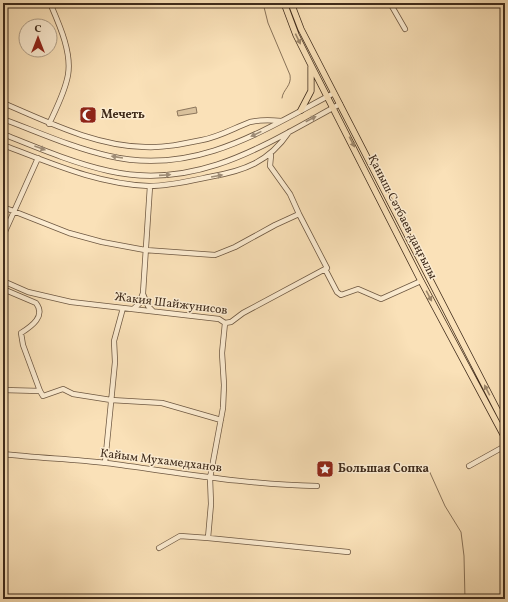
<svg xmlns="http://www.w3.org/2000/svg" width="508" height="602" font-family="Vollkorn,serif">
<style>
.green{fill:#dac29d;stroke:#8c765c}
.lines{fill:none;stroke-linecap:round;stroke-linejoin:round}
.stream{stroke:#897359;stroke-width:1}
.minor-casing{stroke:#6e5842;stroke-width:6}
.major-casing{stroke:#3f2b1b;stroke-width:7}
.minor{stroke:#fcecd1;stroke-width:4.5}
.major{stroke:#fae1b8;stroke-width:5.5}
.oneway{fill:#9c866a}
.oneway2{fill:#9e8c76}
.labels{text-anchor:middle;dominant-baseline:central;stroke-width:3;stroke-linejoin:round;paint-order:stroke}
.poi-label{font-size:12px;font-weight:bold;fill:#3f2b1b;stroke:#fcecd1;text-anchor:start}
.street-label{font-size:12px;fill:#3f2b1b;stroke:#fcecd1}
</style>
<rect width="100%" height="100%" fill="#fae1b8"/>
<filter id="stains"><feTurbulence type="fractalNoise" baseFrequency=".005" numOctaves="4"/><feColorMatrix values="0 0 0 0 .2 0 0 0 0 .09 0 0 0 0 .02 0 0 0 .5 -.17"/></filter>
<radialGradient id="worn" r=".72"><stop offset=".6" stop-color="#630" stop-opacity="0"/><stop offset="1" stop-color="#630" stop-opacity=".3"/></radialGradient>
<!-- green -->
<path class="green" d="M196,107L197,113L178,116L177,111Z"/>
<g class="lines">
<!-- stream -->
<path class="stream" d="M263,3L268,23L290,75C292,86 283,89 282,98
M427,466L445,506L461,532L464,556L465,599"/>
<!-- minor casing -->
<g class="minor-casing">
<path id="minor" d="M390,3L405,29
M3,103C48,122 95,146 145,147C164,148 183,144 202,140C219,137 234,128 250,122C259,120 271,120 281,121
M3,119C38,132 73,148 109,156C195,176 262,131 334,93
M49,124C56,109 65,92 68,75C72,52 59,24 50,3
M3,134C38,148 73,163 109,171C198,191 266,144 340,104
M3,145C51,163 97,184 149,186C169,186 190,181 209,177C244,171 269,162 289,132
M3,207L69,233L102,242L145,250L215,255L235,247L275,225L299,214L290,194L270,166L271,155
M3,236L38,158
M325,269L337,292L341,295L358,289L381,299L421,281
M3,281L28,292L71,302L219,319L225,323L231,322L243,313L327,268L299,214
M3,289L36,303C46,316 32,326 21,333L23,345L40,391L43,396L63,389L73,394L111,400L162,403L221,420
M143,294L148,306L153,311
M133,309L139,304L143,293L150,186
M225,323L222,353L224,385L223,408L210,478L211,504L208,538L348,552
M3,390L40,391
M3,454C37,458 72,459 106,463C176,472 246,485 317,486
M105,463L115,362L114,341L123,308
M469,466L505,446
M159,548L180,536L208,538"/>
</g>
<!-- major casing -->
<g class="major-casing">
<path id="major" d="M284,3L296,35L311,65L421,281L505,438
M291,3L301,29L505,425
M301,110L311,91V67"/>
</g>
<!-- minor -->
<use href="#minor" class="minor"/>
<!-- major -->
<use href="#major" class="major"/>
</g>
<!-- one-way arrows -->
<defs><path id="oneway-solid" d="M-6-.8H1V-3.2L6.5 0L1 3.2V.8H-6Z"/></defs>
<g class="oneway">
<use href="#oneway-solid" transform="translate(298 39) rotate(64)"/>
<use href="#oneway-solid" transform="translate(352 142) rotate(63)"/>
<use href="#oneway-solid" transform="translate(429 296) rotate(62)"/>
<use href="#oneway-solid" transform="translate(487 390) rotate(-117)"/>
</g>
<g class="oneway2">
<use href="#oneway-solid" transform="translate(311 119) rotate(-28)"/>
<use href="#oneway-solid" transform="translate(256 134) rotate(154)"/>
<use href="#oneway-solid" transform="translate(40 148) rotate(20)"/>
<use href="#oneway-solid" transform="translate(117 157) rotate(-171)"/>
<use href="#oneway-solid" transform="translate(165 175) rotate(-4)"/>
<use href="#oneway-solid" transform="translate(217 176) rotate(-10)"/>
</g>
<!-- icons -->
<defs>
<g id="mosque-square" transform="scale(0.9)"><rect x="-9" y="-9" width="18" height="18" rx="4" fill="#8f2418" stroke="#fcecd1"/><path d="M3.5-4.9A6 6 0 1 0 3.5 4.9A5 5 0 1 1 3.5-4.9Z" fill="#fff"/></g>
<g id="sight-square" transform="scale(0.9)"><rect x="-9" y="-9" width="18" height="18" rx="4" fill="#8f2418" stroke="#fcecd1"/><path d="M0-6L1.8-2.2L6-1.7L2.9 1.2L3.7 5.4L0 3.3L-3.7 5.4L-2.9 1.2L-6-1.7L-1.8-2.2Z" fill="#fff"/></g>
</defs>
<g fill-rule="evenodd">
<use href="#mosque-square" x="88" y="115"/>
<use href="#sight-square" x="325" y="469"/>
</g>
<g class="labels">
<!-- poi labels -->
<g class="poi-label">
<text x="101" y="115">Мечеть</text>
<text x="338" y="469">Большая Сопка</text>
</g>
<!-- street labels -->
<g class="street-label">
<text transform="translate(402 217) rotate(63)">Қаныш Сәтбаев даңғылы</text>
<text transform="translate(171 304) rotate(7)">Жакия Шайжунисов</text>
<text transform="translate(161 461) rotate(7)">Кайым Мухамедханов</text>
</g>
</g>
<!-- margin -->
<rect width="508" height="602" fill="none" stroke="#fae1b8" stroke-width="16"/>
<rect x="4" y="4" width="500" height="594" fill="none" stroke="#3f2b1b" stroke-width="2"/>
<rect x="8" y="8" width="492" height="586" fill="none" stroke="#3f2b1b"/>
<!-- north arrow -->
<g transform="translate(38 38)"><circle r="19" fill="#fcecd1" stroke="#b09f88"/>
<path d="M0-3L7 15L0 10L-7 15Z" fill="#8f2418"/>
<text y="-6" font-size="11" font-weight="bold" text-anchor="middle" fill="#3f2b1b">С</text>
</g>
<rect width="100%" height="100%" filter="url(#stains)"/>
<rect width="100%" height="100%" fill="url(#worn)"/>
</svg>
